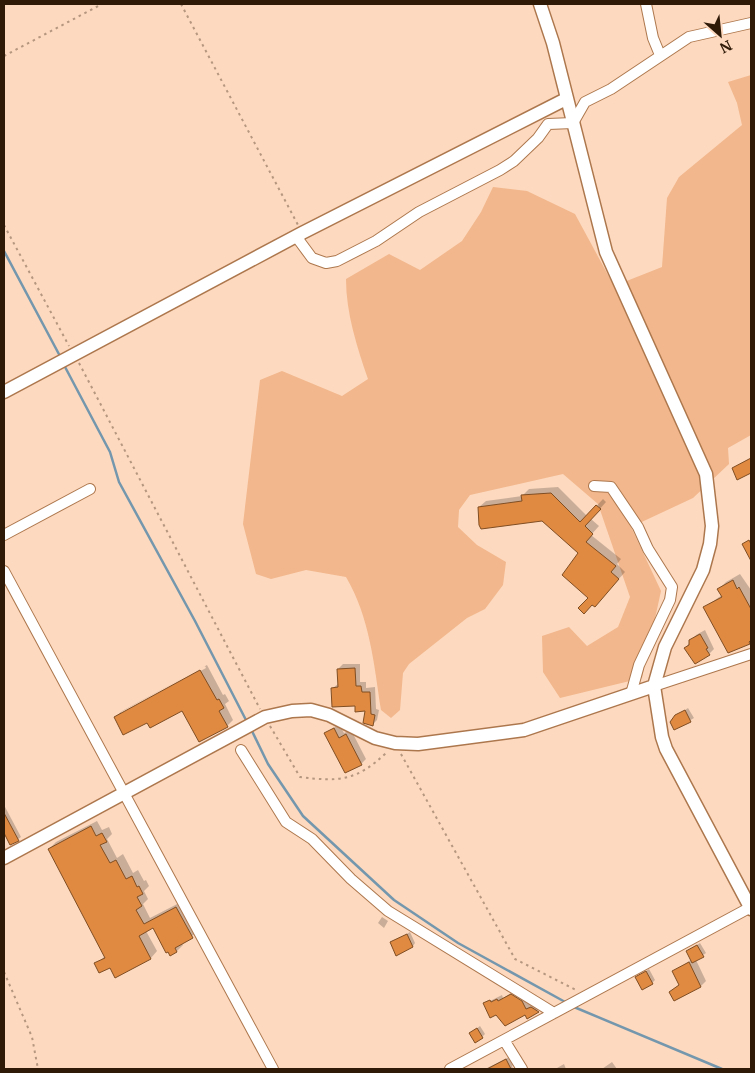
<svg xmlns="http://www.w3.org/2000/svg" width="755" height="1073" font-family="Merriweather,serif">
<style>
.green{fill:#f2b78c}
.shadow{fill:#0003;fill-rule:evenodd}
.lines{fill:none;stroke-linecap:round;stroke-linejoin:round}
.stream{stroke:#7497ad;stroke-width:2.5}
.building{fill:#e08940;stroke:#804e23}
.minor-casing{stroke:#ad774d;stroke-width:12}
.tertiary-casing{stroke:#ad774d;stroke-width:15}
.path{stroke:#b5967f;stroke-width:2;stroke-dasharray:2.5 4;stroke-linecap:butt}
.minor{stroke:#fff;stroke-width:10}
.tertiary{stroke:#fff;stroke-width:12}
</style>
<rect width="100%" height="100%" fill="#fdd9bf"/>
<!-- green -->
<path class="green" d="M751,75V435L728,448L729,464L693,498L631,527L661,591L642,678L560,698L543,672L542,636L569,627L587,646L618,627L630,597L598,504L563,474L470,495L459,510L458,527L477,545L506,562L503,585L485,609L467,618L409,664L403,673L400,710L391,718L381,710C374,664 370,618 346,577L306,570L271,579L256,574L243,524L260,380L282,371L342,396L368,379C357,347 346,313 346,279L389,254L420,270L462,241L481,212L493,187L527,191L575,214L614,286L662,267L667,198L679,177L742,125L737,103L728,82Z"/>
<!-- shadow -->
<path class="shadow" d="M558,487L587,516L603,499L606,502L591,519L599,526L591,535L621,559L617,564L625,572L601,599L590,598L580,553L542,519L479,507L486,501L522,496L529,489Z
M740,574L751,590V641L729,651L705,607L722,595L719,589L726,582Z
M705,630L714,649L709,654L685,648L696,635Z
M343,664H360V682H366V688L375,687L376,709L379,710L377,720L372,725L366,710L333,688L339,683L338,669Z
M207,665L223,695L225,694L229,701L225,704L233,720L227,726L183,709L147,721L115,717L122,711ZM205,666L206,668L121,714V712Z
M688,708L694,718L675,729L676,716Z
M339,724L344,733L351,730L366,759L361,764L326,733Z
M4,805L21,837L11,844L4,831Z
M97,821L102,830L109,827L112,834L107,839L117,858L123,854L133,873L138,870L144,881L146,880L149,886L144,891L148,899L143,904L150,918L183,901L199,931L182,943L183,945L177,951L153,927L146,931L157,951L151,958L116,976L110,966L96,964L105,956L49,849L56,842Z
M382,917L388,921L384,928L378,923Z
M410,932L415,943L413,946L391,943Z
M700,943L706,953L696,960L706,981L701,986L674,999L670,992L680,984L674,972L692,959L687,951Z
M649,969L655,980L652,983L637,977Z
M516,990L526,996L531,1005L536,1003L543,1007L527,1017L525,1013L500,1016L485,1004L488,1000V1002L502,995L503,998Z
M480,1026L485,1034L482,1037L471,1033Z
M511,1056L515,1063L512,1066L513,1069H485Z
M612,1062L617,1069H602Z
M564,1064L566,1069H556L557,1068Z"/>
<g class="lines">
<!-- stream -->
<path class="stream" d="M4,251L61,358
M64,365L110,452L119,482L195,621L247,722
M251,729L268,764L303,816L394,900L458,943L567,1003
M574,1007L722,1069"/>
</g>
<!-- building -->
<path class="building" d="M751,458V473L737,480L732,468Z
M551,493L580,522L596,505L601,509L585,526L593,534L586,542L616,566L611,572L619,579L595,607L592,605L584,614L578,608L588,598L562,575L578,553L542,521L481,529L479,525L478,507L522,501L521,495Z
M749,540L751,544V561L742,544Z
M733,580L737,589L739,587L751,609V640L749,642L750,644L728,653L703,607L722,597L717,589Z
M700,634L708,648L706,649L710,655L695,664L684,648L689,645V640Z
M355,668L356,686H361L362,692H370L371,714L375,715L373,726L363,723L365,711L355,712V706L332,707L331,688L338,687L337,669Z
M200,670L217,700L219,699L224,708L219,711L228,727L199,742L182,711L150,728L147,723L123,735L114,717Z
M685,710L691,722L674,730L670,722L675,715Z
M334,728L339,738L346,734L362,765L345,773L324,733Z
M4,813L19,841L10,845L4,833Z
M91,826L96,836L102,833L107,842L100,845L110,863L116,860L126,879L132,876L137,887L139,886L143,894L137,897L142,906L136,910L144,924L176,907L193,938L175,948L177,952L170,956L168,952L166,953L153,928L139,936L151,959L115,978L110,968L99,973L94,963L105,958L48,849Z
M407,934L413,947L396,956L390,942Z
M697,945L704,957L692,963L686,951Z
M689,962L701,987L674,1001L669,992L679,985L672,971Z
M646,971L653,984L642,990L635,977Z
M511,994L522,1001L526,1009L531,1007L539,1012L527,1019L525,1015L505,1026L496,1015L490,1018L483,1003L490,1000L491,1002L497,999L498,1001Z
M477,1028L483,1038L475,1043L469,1033Z
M506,1059L511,1069H487Z"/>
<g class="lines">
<!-- minor casing -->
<g class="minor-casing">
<path id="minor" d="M646,4L653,38L660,55
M302,233L298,239L312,258L326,263L337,261L376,241L419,212L500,170L514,161L538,138L548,124L573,123L585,102L611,89L689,37L751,23
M594,486L611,487L638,527L648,549L672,587L670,600L639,665L631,694
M4,535L90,489
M4,571L273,1069
M654,686L751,654
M241,750L286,822L312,839L351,879L388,911L554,1013
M504,1040L522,1069
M450,1069L751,907"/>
</g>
<!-- tertiary casing -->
<g class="tertiary-casing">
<path id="tertiary" d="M540,4L553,43L606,252L706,474L712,526L710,544L703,570L665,647L654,686L662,737L666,749L751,909
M4,392L302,233L566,99
M4,858L265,717L292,711L311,710L329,715L375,738L395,743L418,744L524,730L654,686"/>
</g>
<!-- path -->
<path class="path" d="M181,4L298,225
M4,56L102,4
M4,225L69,346
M79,363L260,709
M270,726L300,777C339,782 357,781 387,752
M401,754L515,959L576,990
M4,972L32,1037L38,1069"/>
<!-- minor -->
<use href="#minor" class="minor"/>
<!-- tertiary -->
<use href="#tertiary" class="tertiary"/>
</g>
<!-- border -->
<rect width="755" height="1073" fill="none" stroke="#2f1a08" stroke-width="10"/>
<!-- north arrow -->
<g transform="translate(720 35) rotate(153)" stroke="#fdd9bf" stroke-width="4" paint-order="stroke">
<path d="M0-4L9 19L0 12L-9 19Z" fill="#2f1a08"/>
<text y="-8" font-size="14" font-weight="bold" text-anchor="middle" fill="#2f1a08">N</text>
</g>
</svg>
